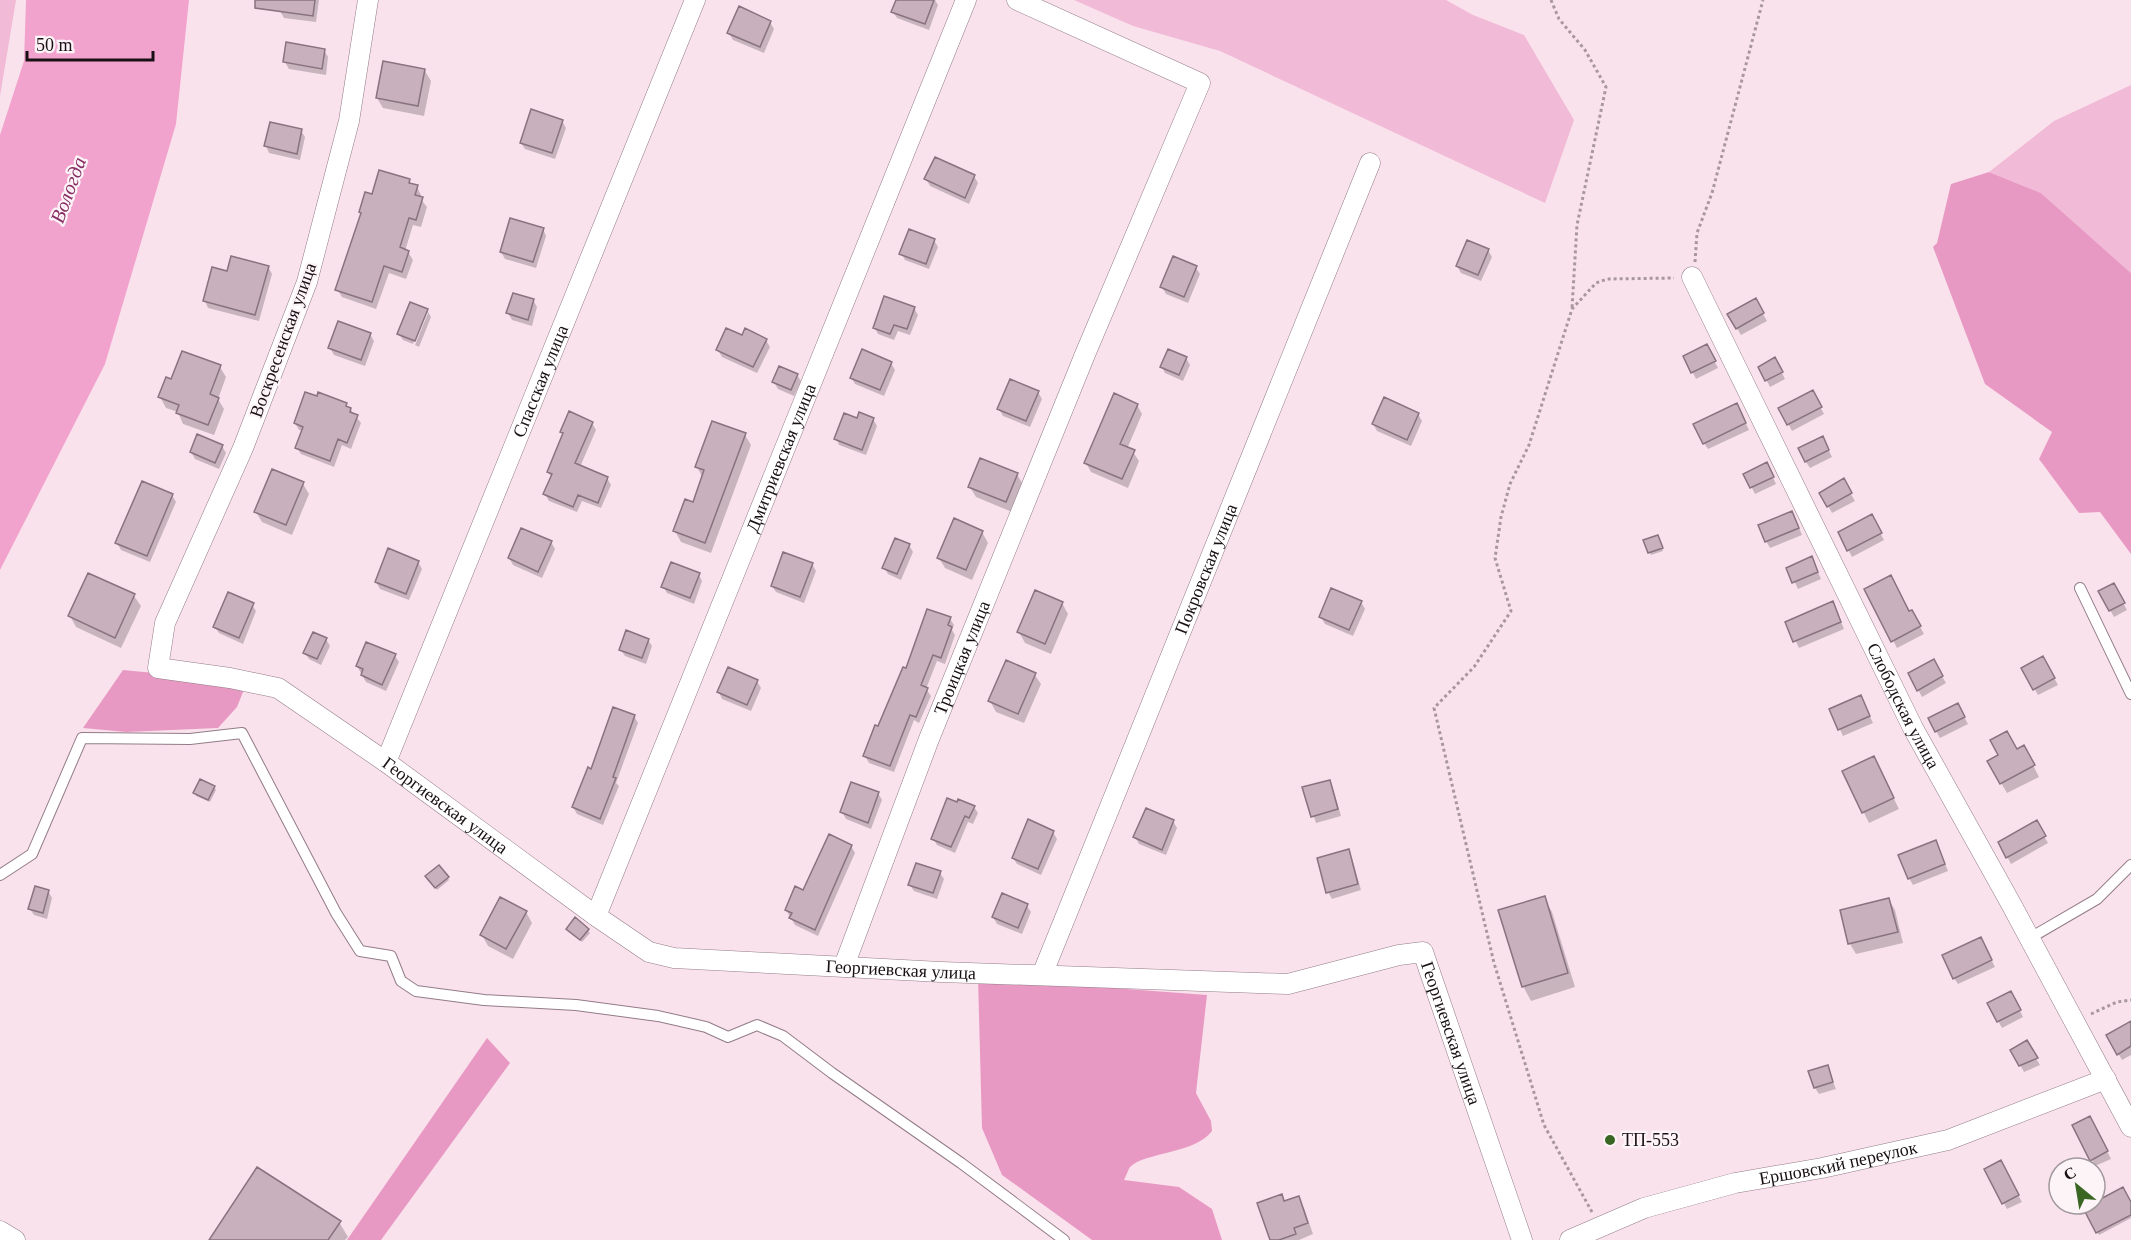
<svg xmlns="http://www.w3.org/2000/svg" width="2131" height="1240" font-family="'Times New Roman',serif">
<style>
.green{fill:#f1bad6}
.forest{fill:#e899c3}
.water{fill:#f2a3cd}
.shadow{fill:#0003}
.building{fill:#c8b1bc;stroke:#88737e;stroke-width:1.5}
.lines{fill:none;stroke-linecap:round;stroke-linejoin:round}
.service-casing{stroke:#927c87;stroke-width:12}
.minor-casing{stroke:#927c87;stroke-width:21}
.path{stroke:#a9979f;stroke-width:3;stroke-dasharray:3 3;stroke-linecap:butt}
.service{stroke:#fff;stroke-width:10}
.minor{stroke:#fff;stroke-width:20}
.poi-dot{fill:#3a6624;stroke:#fdf4f8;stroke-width:2}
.labels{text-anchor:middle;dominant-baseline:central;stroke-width:4.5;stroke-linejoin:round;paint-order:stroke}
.street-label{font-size:18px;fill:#181014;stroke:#fdf4f8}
.poi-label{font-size:18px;fill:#181014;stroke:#fdf4f8;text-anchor:start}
.water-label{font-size:20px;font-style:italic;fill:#862c62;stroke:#fdf4f8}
</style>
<rect width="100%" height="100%" fill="#fae2ed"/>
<!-- green -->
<path class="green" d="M0,0H16L0,96Z
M1074,0H1446L1473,15L1524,35L1574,120L1545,203L1220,51L1133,26Z
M2131,85V273L2041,193L1989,172L2054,121Z"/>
<!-- forest -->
<path class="forest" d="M1989,172L2041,193L2131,273V554L2100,512L2079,513L2039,459L2052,432L1985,384L1933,247L1937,243L1951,184Z
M123,670L247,682L237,707L218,728L126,732L83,728Z
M978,978L1207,995L1196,1093L1211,1121L1212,1131C1195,1154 1145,1152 1130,1167C1128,1170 1126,1176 1124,1180L1179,1187L1212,1209L1222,1240H1092L1002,1175L982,1128Z
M487,1038L510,1063L381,1240H347Z"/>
<!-- water -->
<path class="water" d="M26,0H189L176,124L105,364L0,570V135L24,61Z"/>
<!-- shadow -->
<path class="shadow" d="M282,0H319L316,22L284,18L280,11Z
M897,0H935L938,5L929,30L897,18L893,12Z
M770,22L774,29L764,53L733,40L729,33Z
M324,50L328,57L326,75L289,69L285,62Z
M425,71L431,81L424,116L383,108L377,98Z
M562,121L566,128L555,159L525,149L521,143Z
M301,131L305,137L300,160L269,153L266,146Z
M974,176L978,183L969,204L930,186L926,179Z
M409,180L412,185L417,187L421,195L420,198L427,207L421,227L413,225L405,251L408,252L413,260L406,279L389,273L376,309L342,297L337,289L373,196Z
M543,229L546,236L536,268L505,259L501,252Z
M934,240L938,247L929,269L905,260L901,253Z
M1488,250L1492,257L1481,281L1461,273L1457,266Z
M268,267L272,274L259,321L208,308L205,301L228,273Z
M1196,268L1200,274L1188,303L1166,294L1162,287Z
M533,300L537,307L532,326L512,320L508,313Z
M1755,300L1767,321L1741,335L1729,315Z
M914,308L918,315L910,335L898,331L894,340L878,334L875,328Z
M427,310L431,317L419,347L415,345L428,313H425L413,344L403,340L399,334Z
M370,334L374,341L365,366L334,355L330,348Z
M742,337L766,340L770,347L757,373L722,357L718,350Z
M1710,353L1718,368L1696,379L1685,357Z
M1186,358L1190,365L1183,381L1165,373L1162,367Z
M1775,359L1785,379L1770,387L1760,367Z
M891,363L895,370L884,396L855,384L851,377Z
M220,367L226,377L218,399L224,409L214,435L183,424L178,412L166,408L160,397L172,381Z
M797,375L801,381L794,396L778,389L774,382Z
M1038,392L1042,399L1030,427L1003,416L999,409Z
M1812,392L1824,414L1792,431L1780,408Z
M346,404L361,423L351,449L342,445L334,467L301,454L297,448L303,431L299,430L295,423Z
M1137,405L1142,414L1127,449L1133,452L1139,461L1128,488L1091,472L1086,463Z
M1740,411L1749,430L1708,449L1704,443Z
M1418,414L1422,421L1411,446L1377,431L1373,424Z
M873,419L877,426L866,455L839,445L836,438L858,420Z
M592,423L596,430L580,467L607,478L611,485L601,508L582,501L577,512L549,501L545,494L552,478L548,472L564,435L562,432Z
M745,435L751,445L711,553L681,542L675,531L693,504L703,478L697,467Z
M1826,445L1832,457L1810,468L1806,462Z
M222,446L226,453L219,469L195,459L191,452Z
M1770,471L1776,484L1755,494L1745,474Z
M1017,474L1023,485L1012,512L976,497L970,487Z
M1843,481L1855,501L1832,513L1821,493Z
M303,484L309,494L292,535L262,522L256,512Z
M172,495L176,502L150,562L121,550L117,543Z
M1871,516L1884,540L1852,557L1840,533Z
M1796,520L1802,535L1770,548L1766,541Z
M982,532L988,543L972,580L945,568L939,558Z
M1659,539L1663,551L1651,555L1645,541Z
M551,542L555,549L542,578L513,565L509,558Z
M909,545L913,552L901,580L888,574L884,567Z
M418,562L422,569L409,600L380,589L376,582Z
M812,564L816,571L804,603L776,592L772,586Z
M1815,565L1821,579L1798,589L1788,568Z
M89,575L134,596L141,606L121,648L76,627L70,616Z
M699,575L702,581L694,604L667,593L663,586Z
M2113,585L2127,610L2114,617L2100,592Z
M1866,590L1909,613L1912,612L1924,634L1897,648Z
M1361,602L1365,609L1353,636L1325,624L1321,617Z
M1062,603L1068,614L1051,654L1025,643L1019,632Z
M252,605L256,611L243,644L219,633L215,627Z
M1836,610L1844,629L1799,648L1787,623Z
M950,619L954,625L952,630L955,635L945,664L937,661L926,689L931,696L919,723L914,720L894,772L869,763L865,756L906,670Z
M326,639L330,646L321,665L309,659L305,653Z
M648,640L652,646L646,664L625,656L621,650Z
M395,656L399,662L386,691L366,682L357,666Z
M2043,658L2058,685L2038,695L2023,668Z
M1933,661L1946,683L1922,697L1910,674Z
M1034,674L1041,684L1024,723L996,712L990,701Z
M757,681L761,688L751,711L722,699L719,692Z
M1864,704L1873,723L1843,736L1831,710Z
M1958,705L1968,724L1940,738L1936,731Z
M634,716L638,723L616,783L619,786L603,825L577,814L573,807L592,771Z
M2017,750L2029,757L2039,777L2007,793L2001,783Z
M1879,769L1899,809L1869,823L1844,772Z
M1329,781L1333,788L1341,816L1316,823L1304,788Z
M214,787L216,790L210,802L196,796L195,793Z
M878,793L882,800L871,829L846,819L842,812Z
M974,807L978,813L973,824L968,822L955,853L937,845L933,838Z
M1173,821L1177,828L1166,855L1139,844L1135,837Z
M2036,822L2048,843L2011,864L2000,843Z
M1053,832L1057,839L1041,875L1017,864L1013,858Z
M851,846L855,853L818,936L795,925L786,910Z
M1939,848L1948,871L1913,885L1909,878Z
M1348,851L1352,858L1361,890L1332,899L1328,892Z
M940,873L944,879L937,899L914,891L910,885Z
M448,878L449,880L437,890L429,880Z
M48,891L52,898L47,919L34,915L30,909Z
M1544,898L1552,912L1575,987L1531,1001L1523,986Z
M1889,900L1895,910L1903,943L1856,954L1850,944L1842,911Z
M1027,906L1031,912L1022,934L997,924L993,917Z
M526,912L532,923L513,959L488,946L482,935Z
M588,930L590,933L582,942L570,931Z
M1984,945L1995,967L1958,984L1954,978Z
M2011,993L2023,1017L2002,1028L1989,1004Z
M2131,1022V1055L2122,1060L2108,1036Z
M2026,1042L2040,1065L2024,1072L2012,1050Z
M1827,1067L1836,1089L1819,1094L1815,1088Z
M2094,1125L2111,1159L2095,1166L2092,1160Z
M2000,1162L2022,1202L2007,1209L1986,1170Z
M2123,1189L2131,1205V1218L2099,1235L2085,1209Z
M1281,1196L1285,1202L1298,1198L1304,1208L1313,1234L1299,1240H1271Z
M339,1222L348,1237L345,1240H211Z"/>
<!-- building -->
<path class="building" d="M255,0H315L313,16L255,8Z
M896,0H934L925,24L891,12Z
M739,6L771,21L760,47L727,33Z
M286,42L325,49L322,69L283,62Z
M383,61L425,69L418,106L376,98Z
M531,109L563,120L552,153L520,143Z
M270,122L302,129L297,154L264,146Z
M935,157L975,175L965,198L924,179Z
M379,170L410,179L409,183L418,185L415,195L423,197L416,220L409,218L400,247L409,251L402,272L384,266L372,302L335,290L361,213L359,212L365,192L372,194Z
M510,218L544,228L533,262L500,252Z
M909,229L935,239L926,264L899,254Z
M1467,240L1489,249L1478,275L1456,266Z
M231,256L269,266L255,315L203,301L212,267L227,271Z
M1173,256L1197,266L1184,297L1160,287Z
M513,293L534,299L528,320L506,313Z
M884,296L915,307L907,329L894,325L890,334L873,328Z
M1756,298L1764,313L1736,329L1727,314Z
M410,302L428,309L415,341L397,334Z
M338,321L371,333L361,360L328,348Z
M726,328L742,335L745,328L767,339L753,367L716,350Z
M1707,344L1716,361L1691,373L1683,356Z
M862,349L892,362L880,390L850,378Z
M1168,349L1187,357L1179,375L1160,367Z
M182,351L221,365L210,394L219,398L208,425L176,413L179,405L158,397L166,377L171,379Z
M1775,357L1783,372L1765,381L1758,367Z
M779,366L798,374L791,390L772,382Z
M1010,379L1039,391L1026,421L997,409Z
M1813,390L1822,407L1787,425L1778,408Z
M305,392L317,396L318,392L347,403L346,406L351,408L350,412L358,415L347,443L338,439L330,461L295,448L303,427L294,423Z
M1114,393L1138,404L1120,444L1135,450L1122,479L1084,463Z
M1384,397L1419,413L1407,440L1372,424Z
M1737,403L1746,423L1703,444L1693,424Z
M569,411L593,422L575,463L608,477L598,503L578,495L573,507L543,494L552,474L547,472L563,433L560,432Z
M859,412L874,418L862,450L834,439L844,413L857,418Z
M712,421L746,433L705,543L673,531L685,499L693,502L704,470L695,467Z
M197,434L223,445L215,463L190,452Z
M1823,436L1829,450L1805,462L1798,448Z
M980,458L1018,473L1006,502L968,487Z
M1767,462L1774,477L1750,488L1743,474Z
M272,469L304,482L286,525L254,512Z
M1844,478L1852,493L1827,507L1819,493Z
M142,481L173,494L147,556L115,543Z
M1792,511L1799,528L1765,542L1758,525Z
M1872,514L1882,533L1847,551L1838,532Z
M954,518L983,531L966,570L937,558Z
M521,528L552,541L538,572L508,558Z
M1658,535L1663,548L1648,553L1643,540Z
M895,538L910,544L897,574L882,568Z
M388,548L419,561L406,594L375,582Z
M783,552L813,563L800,597L771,586Z
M1812,556L1818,572L1792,583L1786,568Z
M671,562L700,573L690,598L661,587Z
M88,573L135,594L115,638L68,616Z
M1891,575L1909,611L1912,610L1921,626L1891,642L1864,589Z
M2114,583L2125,603L2109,611L2098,591Z
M1331,588L1362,601L1349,630L1319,617Z
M1035,590L1063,602L1045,644L1017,632Z
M228,592L254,603L239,638L213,627Z
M1833,601L1841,622L1793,642L1785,622Z
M927,609L951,617L948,625L952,627L941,658L933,655L921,685L928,688L916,717L910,715L890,766L863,756L875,725L878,726L903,667L906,668Z
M626,630L649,639L642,658L619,650Z
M313,632L327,638L317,659L303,653Z
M366,642L396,654L382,685L361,675L363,669L356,666Z
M2043,656L2055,678L2033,690L2021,668Z
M1934,659L1943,676L1917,691L1908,673Z
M1006,660L1036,673L1018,714L988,701Z
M728,667L758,680L747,705L717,692Z
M1861,695L1870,716L1838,730L1829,709Z
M1958,703L1965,717L1935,732L1928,718Z
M613,707L635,715L613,777L616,778L600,819L572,807L588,767L591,769Z
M2007,731L2017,749L2024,745L2035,765L2000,784L1987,761L1998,755L1990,740Z
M1874,756L1894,798L1862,813L1842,771Z
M200,779L215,786L208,800L193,793Z
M1330,780L1338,809L1311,817L1302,787Z
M851,782L879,792L868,823L840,812Z
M947,798L957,802L958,799L975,806L969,818L965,816L951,847L931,839Z
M1146,808L1174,820L1162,850L1133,837Z
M1028,819L1054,831L1038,869L1012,858Z
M2037,820L2046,836L2006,858L1998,842Z
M829,834L852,845L815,930L789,918L792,913L785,910L795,886L803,890Z
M1936,840L1945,864L1908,879L1898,855Z
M1349,849L1358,884L1326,893L1317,858Z
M916,863L941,871L933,893L908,885Z
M439,865L449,877L435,888L425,876Z
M35,886L49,890L43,913L28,909Z
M1002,893L1028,904L1018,928L992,917Z
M1545,896L1568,973L1522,987L1498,910Z
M500,897L527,911L506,949L480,935Z
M1889,898L1898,932L1848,944L1840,910Z
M575,917L589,929L580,940L566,929Z
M1981,937L1992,960L1953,979L1942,955Z
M2011,991L2021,1010L1997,1022L1987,1003Z
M2131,1021V1046L2117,1055L2106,1035Z
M2027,1040L2038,1058L2019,1066L2010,1050Z
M1828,1065L1833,1082L1814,1088L1808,1071Z
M2090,1116L2108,1151L2090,1161L2072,1125Z
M2001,1160L2019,1195L2002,1204L1984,1169Z
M257,1167L341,1221L328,1240H209Z
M2123,1187L2131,1202V1215L2096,1233L2083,1208L2095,1204V1202Z
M1282,1194L1284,1201L1299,1196L1308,1223L1294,1228L1296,1234L1279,1240H1270L1257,1203Z"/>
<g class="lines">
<!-- service casing -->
<g class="service-casing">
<path id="service" d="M2080,588L2131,694
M0,875L32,854L82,738L190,739L242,733L336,913L360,951L391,956L401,981L416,991L484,1000L576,1005L658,1016L706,1027L728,1037L757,1025L783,1036L832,1073L961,1163L1064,1240
M2030,938L2097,899L2131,865"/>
</g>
<!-- minor casing -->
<g class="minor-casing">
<g id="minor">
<path id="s1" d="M368,0L349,121L307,282L243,448L165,623L158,668L230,678L278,688L386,762L596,916L649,952L674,958L941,972L1288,984L1399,955L1423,952L1522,1240"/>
<path id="s2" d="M1692,277L1913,728L2010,902L2131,1127"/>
<path id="s3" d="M386,762L695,0"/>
<path id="s4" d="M596,916L966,0"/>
<path id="s5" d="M844,966L929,739L1086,352L1200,83L1017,0"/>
<path id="s6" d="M1042,975L1370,163"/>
<path d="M0,1231L15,1240"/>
<path id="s7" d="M1570,1240L1644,1208L1735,1183L1822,1168L1948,1140L2106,1079"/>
</g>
</g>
<!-- path -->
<path class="path" d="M1551,0L1559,19L1585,50L1606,87L1577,225L1572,308
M1695,262L1697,233L1712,193L1763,0
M2091,1014L2117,1002L2131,1000
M1592,1212L1544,1125L1494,963L1434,708L1474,667L1511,611L1495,558L1501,517L1510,484L1529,445L1572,309L1596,283L1607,279L1674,278"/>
<!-- service -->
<use href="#service" class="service"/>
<!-- minor -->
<use href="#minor" class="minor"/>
</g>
<!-- markers -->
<circle class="poi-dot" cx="1610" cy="1140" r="6"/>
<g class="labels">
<!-- street labels -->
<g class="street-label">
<text transform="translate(283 340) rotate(-70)">Воскресенская улица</text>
<text stroke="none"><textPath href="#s3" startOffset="411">Спасская улица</textPath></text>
<text stroke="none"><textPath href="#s4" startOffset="494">Дмитриевская улица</textPath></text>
<text stroke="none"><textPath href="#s6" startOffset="438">Покровская улица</textPath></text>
<text stroke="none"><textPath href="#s5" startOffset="330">Троицкая улица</textPath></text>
<text stroke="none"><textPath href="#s2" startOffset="478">Слободская улица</textPath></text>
<text stroke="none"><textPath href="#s1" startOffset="1030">Георгиевская улица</textPath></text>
<text stroke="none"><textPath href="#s1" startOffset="1534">Георгиевская улица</textPath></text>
<text stroke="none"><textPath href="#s1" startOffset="2146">Георгиевская улица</textPath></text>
<text stroke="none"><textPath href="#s7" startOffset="280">Ершовский переулок</textPath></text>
</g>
<!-- poi labels -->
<g class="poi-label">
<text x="1622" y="1140">ТП-553</text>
</g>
<!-- water labels -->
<g class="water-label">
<text transform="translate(68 190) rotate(-70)">Вологда</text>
</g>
</g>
<!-- north arrow -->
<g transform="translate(2077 1186) rotate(330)"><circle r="28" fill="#fdf4f8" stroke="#a1999d" stroke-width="1.5"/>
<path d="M0-4.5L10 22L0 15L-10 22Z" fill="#3a6624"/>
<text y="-9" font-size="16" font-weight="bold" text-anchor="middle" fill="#181014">С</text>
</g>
<!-- scale -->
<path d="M27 51v9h126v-9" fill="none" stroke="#181014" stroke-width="3"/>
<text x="36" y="51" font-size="18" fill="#181014" stroke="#fdf4f8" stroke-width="4.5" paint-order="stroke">50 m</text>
</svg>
